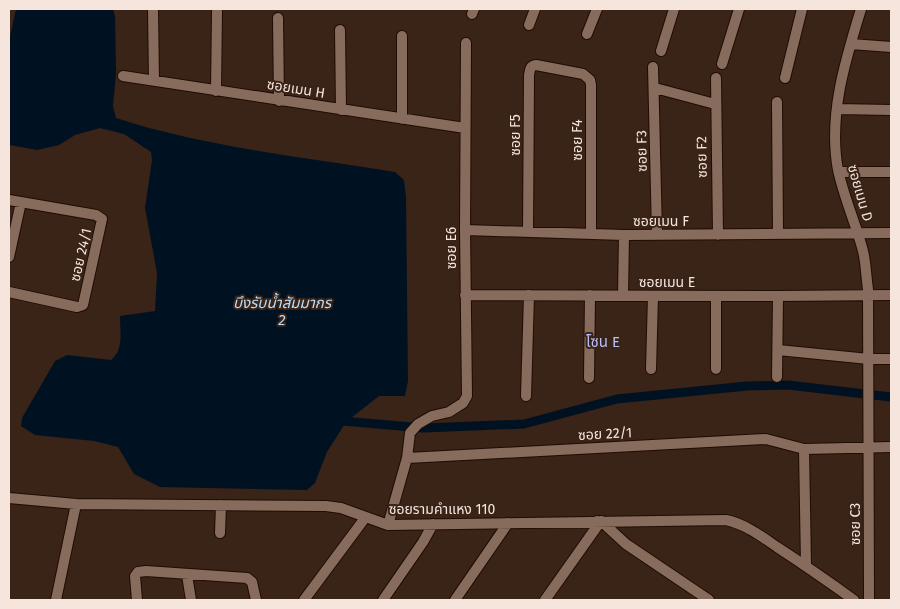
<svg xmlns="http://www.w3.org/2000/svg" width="900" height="609" font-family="'Fira Sans','Noto Sans Thai',sans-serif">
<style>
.water{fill:#001221}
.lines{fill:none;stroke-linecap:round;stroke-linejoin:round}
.canal{stroke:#001221;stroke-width:9}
.minor-casing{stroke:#210c02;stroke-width:12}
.minor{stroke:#876c5e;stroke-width:10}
.labels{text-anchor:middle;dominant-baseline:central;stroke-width:4;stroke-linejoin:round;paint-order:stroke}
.street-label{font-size:14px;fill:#f5e5dd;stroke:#3a2317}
.water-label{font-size:15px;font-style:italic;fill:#b7defa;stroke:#3a2317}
.neighbourhood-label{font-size:15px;fill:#b7c0f9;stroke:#3a2317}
</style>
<rect width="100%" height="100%" fill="#3a2317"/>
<!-- water -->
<path class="water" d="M16,9H113L115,16L116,74L113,106L116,118C205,147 303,157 395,172L404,180L406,197L408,381L405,396H379L346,422L327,452L315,483L307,490L160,487L134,474L118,447L94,441L35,435L21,426L22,418L55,361L67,355L111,360C124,350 120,331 120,316L155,311L157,273L145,208L152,160L151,152L124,134L100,128L75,135L59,145L37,150L9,145V41Z"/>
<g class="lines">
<!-- canal -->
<path class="canal" d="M338,417L342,421L424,428L524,424L617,399L747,386L788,385L891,397"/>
<!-- minor casing -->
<g class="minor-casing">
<path id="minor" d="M861,9C845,61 828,116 838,170C844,198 856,224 863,251C866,263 866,276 868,289L869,600
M153,10L154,81
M472,14L474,9
M278,18L279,101
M529,25L535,9
M340,30L341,110
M587,34L597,9
M402,36V119
M851,44L891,47
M661,51L674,9
M722,64L739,9
M653,67L657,234
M123,76L465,128
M716,78L718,235
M785,78L802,9
M655,88L715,104
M216,91L217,11
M777,102L778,234
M837,109L891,110
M839,172H891
M9,200L96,215L102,219L83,305L77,307L9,292
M465,230L624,235L891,233
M528,232L529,75C530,69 530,66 536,65L583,74L590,80L591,85V234
M9,257L21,202
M465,295L778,296L891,295
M623,295L624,235
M716,296V369
M778,350L869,359H891
M651,369L653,296
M777,377L778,296
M589,378L590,295
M526,396L529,295
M804,449L806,565
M407,458L766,439L804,449L891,447
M9,498L76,504L326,506L341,508L388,525L726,520C745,524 761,536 777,547C803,564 829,582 854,600
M601,521L626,544L709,600
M388,525L407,458L410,433L418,424L432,416L449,412L463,403L467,396L465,230L466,43
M220,533L221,505
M187,575L191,600
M56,600L76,504
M137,600L135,576L138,572L146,571L247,578L252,582L256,600
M304,600L365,518
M383,600L423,542L433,524
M455,600L508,523
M545,600L598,525L597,521"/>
</g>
<!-- minor -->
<use href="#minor" class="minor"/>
</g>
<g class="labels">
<!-- street labels -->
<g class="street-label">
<text transform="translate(296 89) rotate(9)">ซอยเมน H</text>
<text transform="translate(515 135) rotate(-90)">ซอย F5</text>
<text transform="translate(577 140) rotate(-90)">ซอย F4</text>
<text transform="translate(642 151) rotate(-91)">ซอย F3</text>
<text transform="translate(702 157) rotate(-91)">ซอย F2</text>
<text transform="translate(860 193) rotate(74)">ซอยเมน D</text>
<text x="661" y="221">ซอยเมน F</text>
<text transform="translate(451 248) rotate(-90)">ซอย E6</text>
<text transform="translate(81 255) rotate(-77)">ซอย 24/1</text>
<text x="667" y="282">ซอยเมน E</text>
<text transform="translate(605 434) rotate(-3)">ซอย 22/1</text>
<text x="442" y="509">ซอยรามคำแหง 110</text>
<text transform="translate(855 524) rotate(-90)">ซอย C3</text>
</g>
<!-- water labels -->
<g class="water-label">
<text x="282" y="303">บึงรับน้ำสัมมากร<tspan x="282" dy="17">2</tspan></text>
</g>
<!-- neighbourhood labels -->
<g class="neighbourhood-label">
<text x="603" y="342">โซน E</text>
</g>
</g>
<!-- border -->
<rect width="900" height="609" fill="none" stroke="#f5e5dd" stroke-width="20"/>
</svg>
